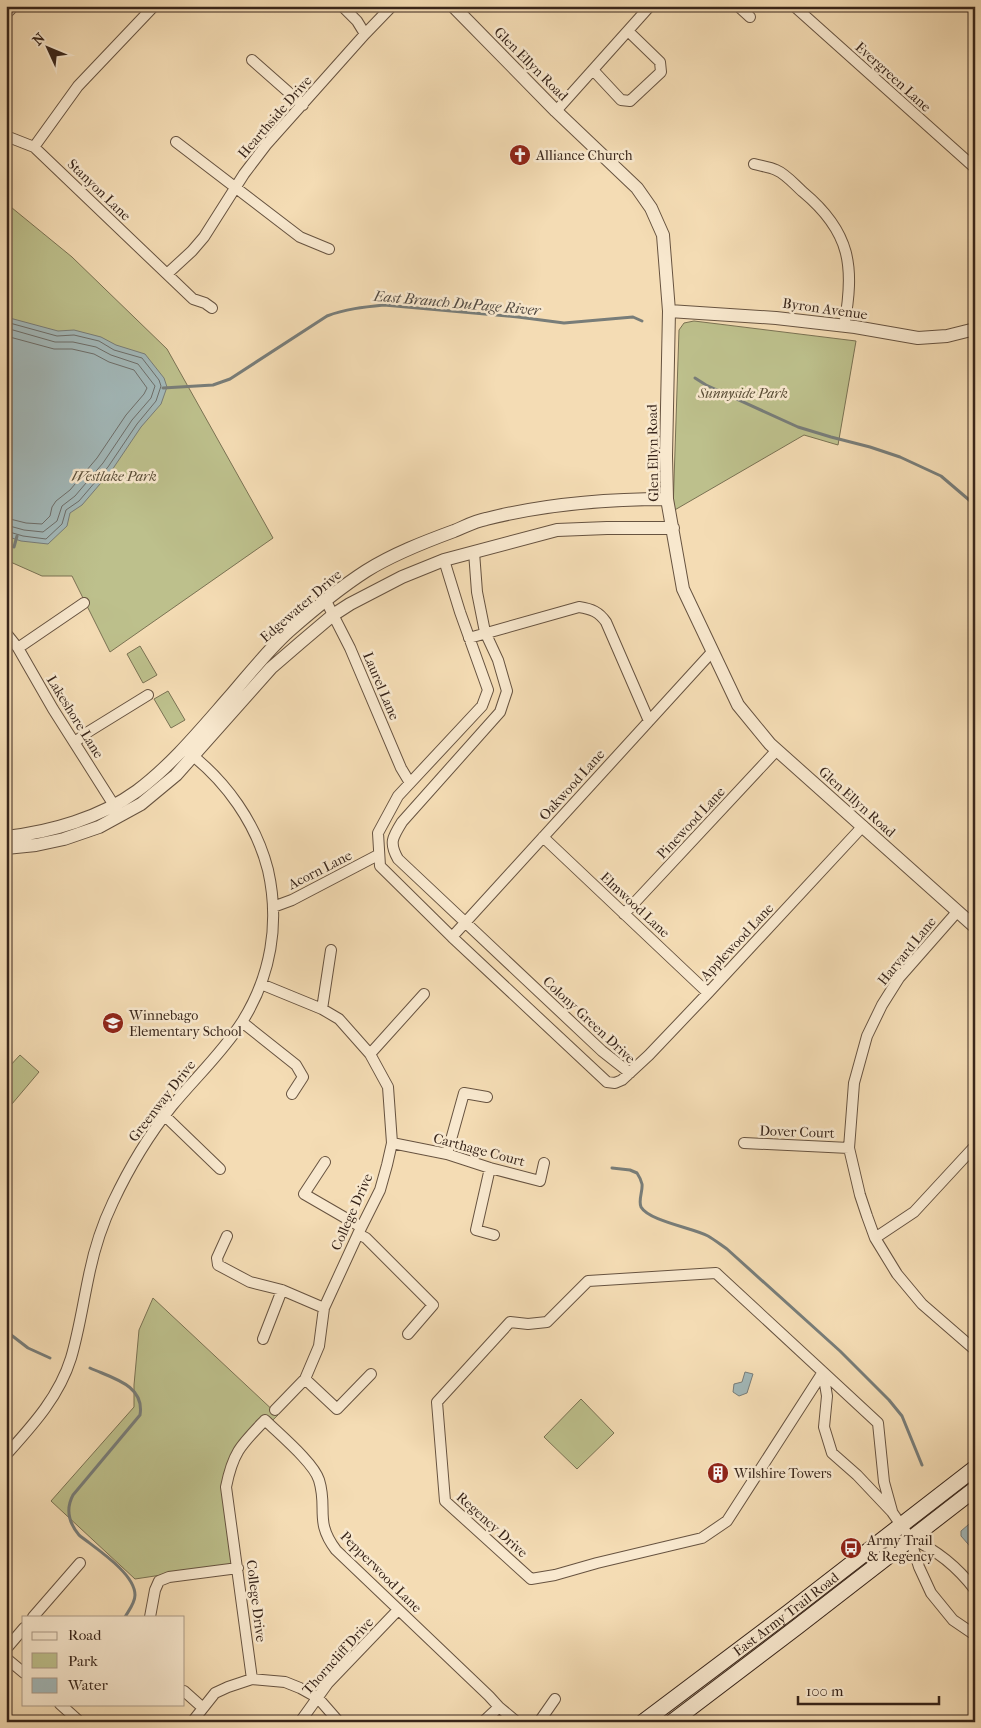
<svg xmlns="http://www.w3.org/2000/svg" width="981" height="1728" font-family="'IM FELL French Canon',serif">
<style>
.green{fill:#bdc08c;stroke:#7a7253}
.water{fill:#a2b8b9;stroke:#787d79}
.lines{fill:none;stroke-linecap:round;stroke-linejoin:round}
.shore{stroke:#6d6e6a;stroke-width:1}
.stream{stroke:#787d79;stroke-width:3}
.minor-casing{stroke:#675340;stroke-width:12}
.tertiary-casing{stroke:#675340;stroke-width:14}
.secondary-casing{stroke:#38251a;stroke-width:17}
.minor{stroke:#f8e8ce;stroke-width:10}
.tertiary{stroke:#f8e8ce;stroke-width:12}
.secondary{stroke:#f8e8ce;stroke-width:15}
.labels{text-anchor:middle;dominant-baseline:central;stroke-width:5;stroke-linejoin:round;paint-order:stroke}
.street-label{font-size:14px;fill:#38251a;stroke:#f8e8ce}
.poi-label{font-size:14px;fill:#38251a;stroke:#f8e8ce;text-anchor:start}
.park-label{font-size:14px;font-style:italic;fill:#594c36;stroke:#f8e8ce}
.water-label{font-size:15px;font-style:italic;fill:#524a42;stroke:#f8e8ce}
</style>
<rect width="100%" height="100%" fill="#f4dcb4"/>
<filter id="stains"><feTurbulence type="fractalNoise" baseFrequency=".004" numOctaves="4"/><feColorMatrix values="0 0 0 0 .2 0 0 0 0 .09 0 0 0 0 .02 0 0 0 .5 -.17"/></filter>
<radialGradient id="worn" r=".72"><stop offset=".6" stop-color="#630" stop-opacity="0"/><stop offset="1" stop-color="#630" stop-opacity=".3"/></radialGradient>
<!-- green -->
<path class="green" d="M6,203L72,257L167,349L273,538L110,652L72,576H42L6,560Z
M694,321L856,341L838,445L804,435L673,511L679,330L684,323Z
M140,646L157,675L143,683L127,654Z
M168,691L185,720L171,728L154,699Z
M20,1055L39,1072L6,1111V1075L11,1070L8,1068Z
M153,1298L278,1415L244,1448L236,1463L228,1487L241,1563L135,1579L51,1501L134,1407V1385L139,1330Z
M581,1399L614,1433L577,1469L544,1437Z"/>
<!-- water -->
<path class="water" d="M6,317L58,331L74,330L101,337L116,345L145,354L164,378L167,387L161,404L141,427L112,470L82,505L70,513L67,526L48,544L21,541L6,536Z
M745,1372L753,1374L747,1393L739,1396L733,1392L734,1384L742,1382Z
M975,1519V1552L961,1536V1531Z"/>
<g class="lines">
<!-- shore -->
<path class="shore" d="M6,322L57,336L74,335L99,341L114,350L142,358L159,380L161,386L156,401L137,424L108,467L79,501L66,510L62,524L46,539L23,536L6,531
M6,328L55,342H73L96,347L111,355L138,364L155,386L151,398L132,420L103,463L75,496L62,506L57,521L43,532L24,530L6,525
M6,336L54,349H72L94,354L109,362L134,370L147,388L144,394L126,415L97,458L70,490L56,501L52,507L50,516L42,524L26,523L6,518"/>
<!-- stream -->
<path class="stream" d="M695,378L706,385L798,427L831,437L870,447L900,457L941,476L975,505
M163,388L213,385L230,379L327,316C345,309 364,307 384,305L518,317L564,323L633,317L642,321
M14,547L17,536
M6,560L10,556
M612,1168L630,1170L637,1173C639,1176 641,1180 642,1184C643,1191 638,1200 641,1207C649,1221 693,1228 708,1236C715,1240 721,1245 727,1249L840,1351L889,1400L902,1416L922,1465
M6,1331L28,1348L50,1358
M90,1368C112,1378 145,1385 140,1415L73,1495C65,1510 69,1523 79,1535C95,1548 135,1573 135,1595C135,1603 129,1610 125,1617
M60,1722L61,1719"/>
<!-- minor casing -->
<g class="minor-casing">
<path id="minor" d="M342,6L357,21L365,34
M738,6L750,17
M794,6L975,168
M6,14L14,6
M252,60L303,105
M593,70L621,100L630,101L661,72L660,62L628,31
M556,111L650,6
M6,136L34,147L193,299L205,303L212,308
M176,142L300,237L329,249
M34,147L78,86L154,6
M754,164C761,166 770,167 776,170C786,174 795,185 803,192C851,232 855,267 844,326
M167,274L192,251L204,237L244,174L266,145L365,34L392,6
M474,552L477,592L485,632L498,660L507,691L500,712L402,822C392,838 389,843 398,859L602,1051L630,1073
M444,560L460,612L488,690L482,706L398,796L378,833L380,866L452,937L607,1082L615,1083L622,1080L649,1055L708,993L863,826
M326,601L350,648L401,768L410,783
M6,633L18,648L53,709L117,810
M469,638L579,607C592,609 599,612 606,622L649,721
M18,648L84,603
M75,742L88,732L148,695
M543,837L708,993
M273,907L292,900L378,855
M957,912L899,978L882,1005L867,1036L854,1083L849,1148L860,1195L867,1216L875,1238L897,1274L922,1304L975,1350
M624,914L777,750
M452,937L712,652
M261,984L322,1009L339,1019L370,1054L388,1087L392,1143L387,1165L380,1190L358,1234L324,1308L319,1346L305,1379L275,1410
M322,1009L331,950
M242,1022L296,1065L303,1077L292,1094
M370,1054L424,994
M165,1116L220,1169
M392,1143L447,1154L490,1168L540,1181L544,1163
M744,1143L849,1148
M447,1154L464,1093L487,1097
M325,1162L304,1194L361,1227
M490,1168L476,1230L494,1235
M358,1234L366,1238L433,1305L408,1334
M227,1236L217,1258L218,1265L250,1282L282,1290L324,1308
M875,1238L914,1212L975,1146
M716,1273L823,1372L727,1521L702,1538L597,1563L555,1575L531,1579L445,1501L437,1402L510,1322L528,1324L547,1322L588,1281Z
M263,1339L282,1290
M823,1372L827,1396L824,1427L832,1453L857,1475L892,1512L910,1538L919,1567L931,1593L953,1620L975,1635
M823,1372L878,1423L884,1482L892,1511
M305,1379L337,1409L371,1374
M6,1455C32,1426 59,1397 71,1358C79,1331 83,1303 89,1275C94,1250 102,1225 113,1202C129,1168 148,1136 172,1106C195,1078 223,1052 242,1022C271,976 280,923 268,870C256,823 226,781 188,752
M910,1538C937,1550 957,1566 975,1590
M33,1617L80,1563
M150,1617L155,1590L159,1581L169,1577L238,1568
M6,1649L24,1628
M6,1658L24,1673
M252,1679L226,1487C233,1452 241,1445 265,1420C279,1434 314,1463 319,1480C328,1509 314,1521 336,1550L489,1696L499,1707L517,1722
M184,1691L203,1708
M60,1704L80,1722
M192,1722L215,1693L228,1687L252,1679L285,1682L300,1688L318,1698L339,1722
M300,1722L328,1683L398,1610
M483,1722L499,1707
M539,1722L555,1699"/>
</g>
<!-- tertiary casing -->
<g class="tertiary-casing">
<path id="tertiary" d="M453,6L556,111L637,188L651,208L663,235L669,311L666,456L667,499L683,589L738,705L770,744L975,927
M669,311L776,318L855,327L918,338L947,336L975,329
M6,837C51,832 100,818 137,791C173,764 202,728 232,694C250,673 268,650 289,631C313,610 338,589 366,571C393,554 424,542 454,531C464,527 475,521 486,519C545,504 607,499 667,499
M6,848L36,845L64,839L99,827L141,804L176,775L271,668L300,643L333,615L350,604L402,577L444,560L557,530L607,528H673"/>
</g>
<!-- secondary casing -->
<g class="secondary-casing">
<g id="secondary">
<path id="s1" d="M643,1722L789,1612L975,1468"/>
<path d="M672,1722L797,1627L975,1489"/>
</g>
</g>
<!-- minor -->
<use href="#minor" class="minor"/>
<!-- tertiary -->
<use href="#tertiary" class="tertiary"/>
<!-- secondary -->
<use href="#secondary" class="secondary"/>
</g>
<!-- icons -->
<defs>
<g id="church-disc" transform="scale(1.125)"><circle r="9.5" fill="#8f2418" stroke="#f8e8ce"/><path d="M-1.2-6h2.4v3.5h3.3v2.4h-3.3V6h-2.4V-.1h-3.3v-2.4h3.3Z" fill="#fff"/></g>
<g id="school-disc" transform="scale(1.125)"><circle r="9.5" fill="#8f2418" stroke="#f8e8ce"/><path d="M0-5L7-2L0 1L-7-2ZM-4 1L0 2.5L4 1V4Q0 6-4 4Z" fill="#fff"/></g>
<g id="building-disc" transform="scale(1.125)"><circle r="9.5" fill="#8f2418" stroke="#f8e8ce"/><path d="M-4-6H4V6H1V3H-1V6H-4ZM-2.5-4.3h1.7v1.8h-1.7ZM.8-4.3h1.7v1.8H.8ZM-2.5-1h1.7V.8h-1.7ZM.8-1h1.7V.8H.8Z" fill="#fff"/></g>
<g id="bus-disc" transform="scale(1.125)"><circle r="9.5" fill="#8f2418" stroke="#f8e8ce"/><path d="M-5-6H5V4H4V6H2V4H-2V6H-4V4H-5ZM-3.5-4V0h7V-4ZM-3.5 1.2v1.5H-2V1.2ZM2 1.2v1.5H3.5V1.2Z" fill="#fff"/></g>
</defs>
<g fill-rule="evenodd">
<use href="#church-disc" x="520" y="155"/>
<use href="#school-disc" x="113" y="1023"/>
<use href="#building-disc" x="718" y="1473"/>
<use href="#bus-disc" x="851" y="1548"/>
</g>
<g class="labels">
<!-- street labels -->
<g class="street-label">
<text transform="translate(531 64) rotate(45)">Glen Ellyn Road</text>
<text transform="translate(893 77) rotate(42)">Evergreen Lane</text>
<text transform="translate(275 117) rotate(-49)">Hearthside Drive</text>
<text transform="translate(99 190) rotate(44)">Stanyon Lane</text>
<text transform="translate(825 309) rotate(8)">Byron Avenue</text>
<text transform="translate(653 453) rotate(-91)">Glen Ellyn Road</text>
<text transform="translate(301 606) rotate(-41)">Edgewater Drive</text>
<text transform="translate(381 686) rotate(67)">Laurel Lane</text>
<text transform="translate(75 717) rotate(58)">Lakeshore Lane</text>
<text transform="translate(572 785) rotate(-48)">Oakwood Lane</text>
<text transform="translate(857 802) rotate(42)">Glen Ellyn Road</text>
<text transform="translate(691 823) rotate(-47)">Pinewood Lane</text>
<text transform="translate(320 870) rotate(-27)">Acorn Lane</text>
<text transform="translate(635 905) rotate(43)">Elmwood Lane</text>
<text transform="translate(737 942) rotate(-47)">Applewood Lane</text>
<text transform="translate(907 951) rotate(-51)">Harvard Lane</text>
<text transform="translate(589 1020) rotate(43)">Colony Green Drive</text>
<text transform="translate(162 1101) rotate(-52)">Greenway Drive</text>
<text transform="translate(797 1132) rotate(2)">Dover Court</text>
<text transform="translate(479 1150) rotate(15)">Carthage Court</text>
<text transform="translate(352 1212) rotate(-66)">College Drive</text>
<text transform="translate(492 1525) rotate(42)">Regency Drive</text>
<text transform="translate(381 1572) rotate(45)">Pepperwood Lane</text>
<text transform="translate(256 1601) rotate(83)">College Drive</text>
<text stroke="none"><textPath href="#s1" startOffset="179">East Army Trail Road</textPath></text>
<text transform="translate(338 1656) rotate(-48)">Thorncliff Drive</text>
</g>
<!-- poi labels -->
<g class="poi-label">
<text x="536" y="155">Alliance Church</text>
<text x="129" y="1015">Winnebago<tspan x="129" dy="16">Elementary School</tspan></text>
<text x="734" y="1473">Wilshire Towers</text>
<text x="867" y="1540">Army Trail<tspan x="867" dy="16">&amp; Regency</tspan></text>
</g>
<!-- park labels -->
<g class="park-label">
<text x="743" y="393">Sunnyside Park</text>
<text x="114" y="476">Westlake Park</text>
</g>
<!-- water labels -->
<g class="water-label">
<text transform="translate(457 303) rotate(5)">East Branch DuPage River</text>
</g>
</g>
<!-- margin -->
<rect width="981" height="1728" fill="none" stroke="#f4dcb4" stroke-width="25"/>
<rect x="8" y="8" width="966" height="1713" fill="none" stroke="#38251a" stroke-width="2.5"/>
<rect x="12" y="12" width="956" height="1703" fill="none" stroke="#38251a"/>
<!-- legend -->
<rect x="22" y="1616" width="162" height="90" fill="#f8e8ce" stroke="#ab9a86"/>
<rect x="32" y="1632" width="25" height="8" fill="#f8e8ce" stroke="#ab9a86"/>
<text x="68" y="1640" font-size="15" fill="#38251a">Road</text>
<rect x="32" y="1653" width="25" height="15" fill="#bdc08c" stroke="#ab9a86"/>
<text x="68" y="1666" font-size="15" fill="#38251a">Park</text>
<rect x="32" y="1678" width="25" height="15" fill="#a2b8b9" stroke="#ab9a86"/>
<text x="68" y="1690" font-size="15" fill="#38251a">Water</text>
<!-- north arrow -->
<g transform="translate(48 48) rotate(314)" stroke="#f8e8ce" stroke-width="4" paint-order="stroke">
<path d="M0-4L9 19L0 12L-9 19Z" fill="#38251a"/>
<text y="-8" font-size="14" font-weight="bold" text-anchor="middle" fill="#38251a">N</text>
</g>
<!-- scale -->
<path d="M798 1696v8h141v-8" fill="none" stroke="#38251a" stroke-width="2.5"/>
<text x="806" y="1696" font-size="15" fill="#38251a" stroke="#f8e8ce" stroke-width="4" paint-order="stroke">100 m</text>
<rect width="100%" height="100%" filter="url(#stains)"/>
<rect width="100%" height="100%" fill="url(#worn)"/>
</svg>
